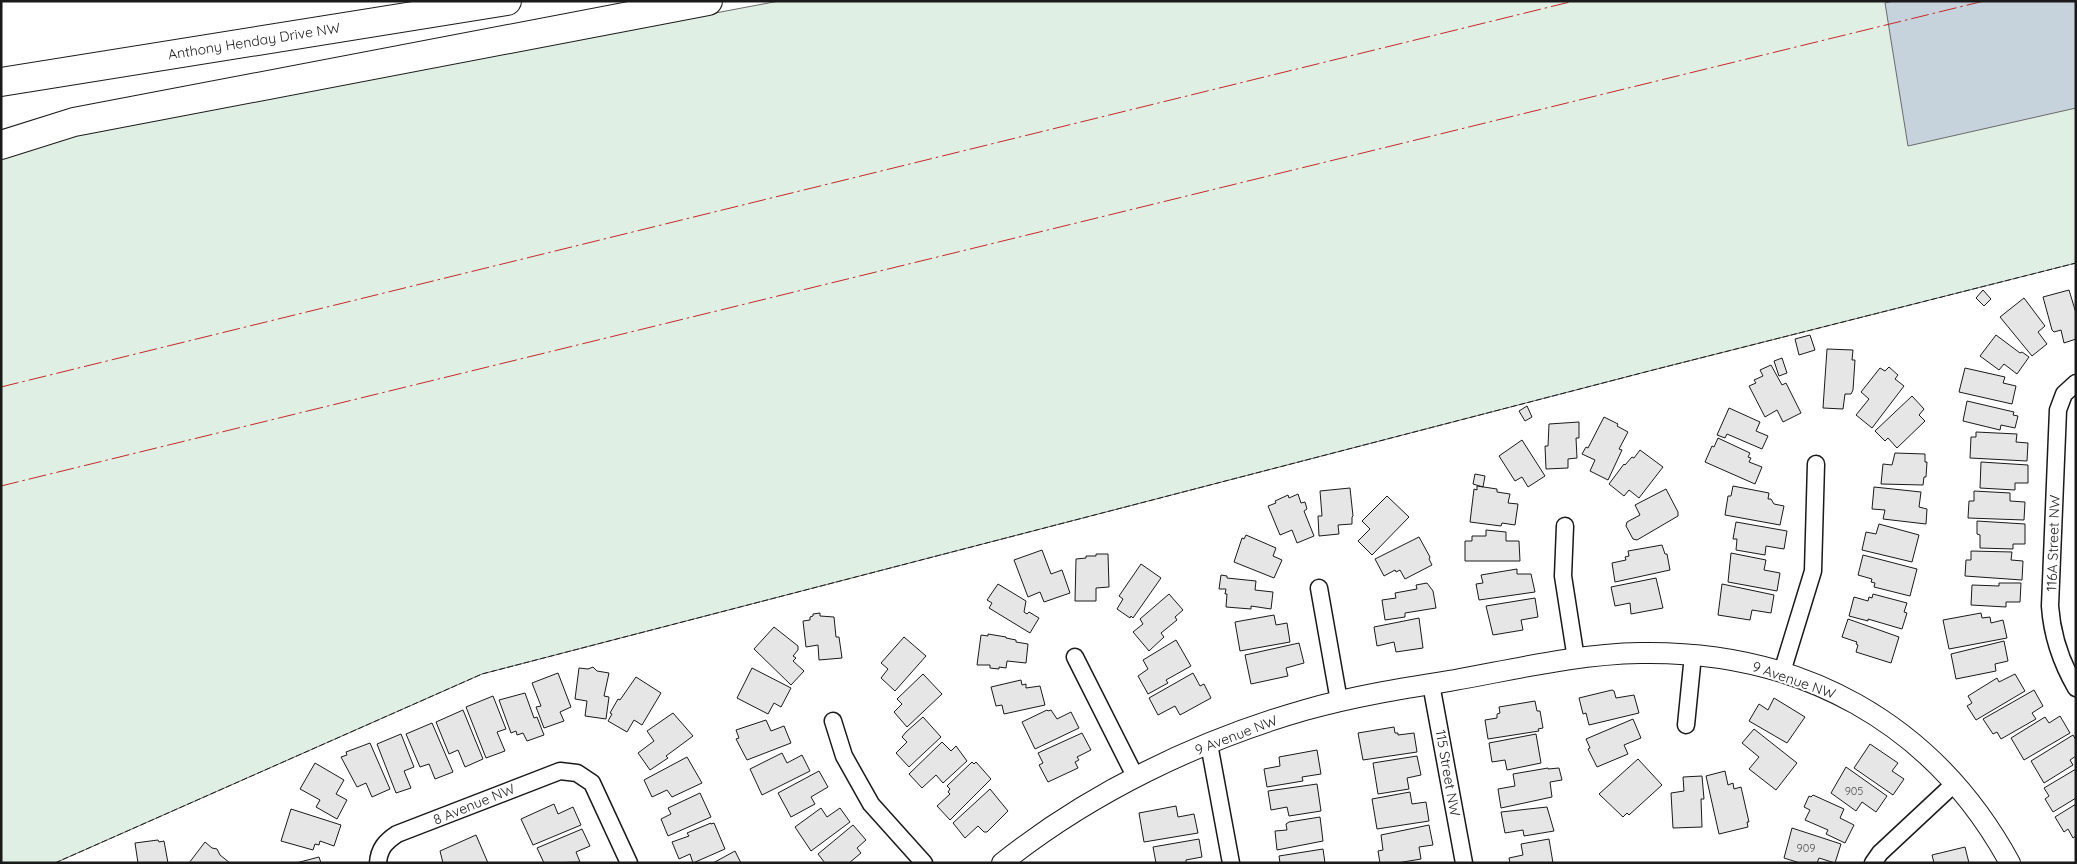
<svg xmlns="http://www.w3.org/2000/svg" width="2077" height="864" font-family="Quicksand,sans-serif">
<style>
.green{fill:#e0efe3;stroke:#6a6a6a}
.water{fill:#c6d2dc;stroke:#6a6a6a}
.building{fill:#e6e6e6;stroke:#1a1a1a}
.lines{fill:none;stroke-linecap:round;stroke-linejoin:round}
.minor-casing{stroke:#1a1a1a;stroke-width:19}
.tertiary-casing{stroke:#1a1a1a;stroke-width:22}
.motorway-casing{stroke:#1a1a1a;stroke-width:30}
.minor{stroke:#fff;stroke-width:16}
.tertiary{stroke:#fff;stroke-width:20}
.motorway{stroke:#fff;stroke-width:28}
.fence{stroke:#1a1a1a;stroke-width:1;stroke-dasharray:6 2.5;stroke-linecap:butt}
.power{stroke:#c62828;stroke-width:1;stroke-dasharray:18 4 2.5 4;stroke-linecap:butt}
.labels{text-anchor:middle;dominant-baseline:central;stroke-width:4;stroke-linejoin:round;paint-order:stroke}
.number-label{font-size:11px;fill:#4d4d4d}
.street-label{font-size:14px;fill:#1a1a1a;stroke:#fff}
</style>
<rect width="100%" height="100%" fill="#fff"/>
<!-- green -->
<path class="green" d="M779,1H2076V263L1653,370L482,674L55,863H1V156L63,136Z"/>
<!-- water -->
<path class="water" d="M1893,1H2076V108L1908,146L1885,3Z"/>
<!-- building -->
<path class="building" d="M1983,290L1991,299L1984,306L1976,298Z
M2069,290L2076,313V339L2064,343L2061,330L2054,332L2052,330L2043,297Z
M2024,298L2045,326L2038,332L2047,344L2032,356L2000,317Z
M1810,335L1815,350L1799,355L1795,339Z
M1996,335L2020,353L2022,352L2029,357L2017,374L2004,364L1999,370L1980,356Z
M1827,349L1853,350L1852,360H1855L1853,390L1851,394H1845L1843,409L1823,408Z
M1782,358L1787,373L1779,376L1774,361Z
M1771,365L1782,385L1786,383L1801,413L1783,422L1777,410L1765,417L1749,386L1756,383L1754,380L1763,376L1760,370Z
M1889,367L1898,375L1895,379L1904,386L1872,428L1856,415L1869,399L1861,392L1880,368L1885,371Z
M1965,368L2005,377L2003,383L2016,386L2012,404L1959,392Z
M1912,396L1924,409L1919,415L1925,421L1897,448L1888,438L1885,441L1875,431Z
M1967,401L2014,412L2013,415L2018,416L2015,428L2001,425L2000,430L1963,421Z
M1527,406L1532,417L1525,421L1519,411Z
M1729,408L1760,422L1756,431L1768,436L1762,449L1727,434L1725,438L1717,435Z
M1604,417L1618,424L1617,426L1628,432L1619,449L1622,450L1608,480L1590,471L1595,460L1582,454L1586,447L1588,448Z
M1579,422V438H1576L1577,458L1568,459V468L1546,469L1545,446H1548L1549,424Z
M1976,432L2017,434L2016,442L2028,443L2027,461L1970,458L1971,437H1976Z
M1718,438L1750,453L1748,457L1751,458L1749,462L1762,467L1755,484L1705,462L1712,446L1714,447Z
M1522,440L1545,476L1528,487L1522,477L1515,481L1499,456Z
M1640,450L1663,467L1639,498L1629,490L1624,496L1609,484L1624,464L1625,465L1632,457L1634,458Z
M1895,453L1925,454V462H1927L1926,477H1924L1923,485L1881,484L1883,464L1892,465Z
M1981,462L2028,465V483H2015V490L1980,488Z
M1475,474L1485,476L1483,487L1473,484Z
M1477,486L1497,489V492L1510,494L1508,503L1518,504L1515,525L1502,523L1501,526L1470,522L1474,489L1477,490Z
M1733,486L1769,493L1768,499H1771L1774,504L1784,506L1780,525L1725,515L1728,496H1731Z
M1874,487L1921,492L1919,507L1927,509L1926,524L1883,519L1885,510L1872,509Z
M1350,488L1353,516L1352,517V524L1338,525L1339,534L1319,536L1318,516H1322L1320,491Z
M1666,489L1678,512V516L1637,540L1633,539L1626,526L1627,522L1640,515L1635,505Z
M1974,491L2010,493V501L2025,502L2024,520L1968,518L1969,501H1974Z
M1298,494L1301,503L1305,502L1307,509L1304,511L1314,536L1297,543L1292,530L1280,535L1268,506L1276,503L1275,501L1288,495L1289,498Z
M1387,496L1409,517L1372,555L1358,541L1370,529L1362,521Z
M1977,521L2025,524V544H2013V549L1980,548V535L1977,534Z
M1736,522L1787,531L1784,549L1766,546L1765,555L1736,550L1737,539H1733Z
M1879,524L1919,535L1912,562L1862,550L1866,532L1876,534Z
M1486,530L1506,532V541H1519L1520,561H1465V541H1472V536H1486Z
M1246,535L1276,548L1273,556L1282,560L1274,578L1234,562L1242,538L1244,539Z
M1419,537L1430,557L1429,559L1432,565L1405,579L1400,570L1396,572L1395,570L1384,576L1375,559Z
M1662,545L1665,554H1667L1670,570L1615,582L1612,563L1626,560L1625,557L1629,556L1628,551Z
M1042,550L1051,574L1062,570L1070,593L1044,602L1040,592L1028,597L1014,560Z
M1971,551L2012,552L2011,560L2023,561L2022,580L1965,576L1966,560H1971Z
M1731,553L1766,560L1764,570L1780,573L1777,591L1728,582Z
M1096,554H1108L1109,587L1096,588V601H1075L1076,559L1086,558V556H1096Z
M1863,555L1917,569L1910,596L1874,587L1875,583L1871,582L1872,579L1858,575Z
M1141,564L1161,578L1133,618L1131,616L1130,618L1117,609L1123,599L1119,596Z
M1517,569V574H1531L1535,592L1479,600L1476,584L1483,583L1481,575Z
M1221,575L1227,576V578L1256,581L1255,590L1273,592L1271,609L1251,606V609L1226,607L1227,594H1225L1226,589H1219Z
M1656,578L1663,608L1631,614L1630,603L1615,606L1611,587Z
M1427,583L1433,591L1436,608L1405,613V617L1385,620L1382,600L1396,598L1395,593L1417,589L1416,585Z
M1999,583H2021L2020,602H2006V607L1971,605L1972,585L1999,586Z
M998,584L1026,601L1024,612L1027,614L1029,612L1039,618L1030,633L989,608L992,603L987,600Z
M1722,584L1774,595L1771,613L1752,610L1750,620L1718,615Z
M1169,594L1183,610L1175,617L1177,620L1161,633L1164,637L1149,651L1133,632L1143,624L1140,619Z
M1873,594L1907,603L1904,612L1907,613L1902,629L1868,619V621L1849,616L1854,597L1868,601L1869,597L1872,598Z
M1535,598L1538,617L1521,620L1523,630L1493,635L1486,606Z
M820,613V616L834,617L836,637H839L842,658L819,660L818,645L806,647L803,621L810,620V617L813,616V614Z
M1981,613L1982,618L1990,617L1991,623L2003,620L2007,638L1949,649L1943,620Z
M1274,615L1276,625L1287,623L1290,642L1240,651L1235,622Z
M1419,618L1423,648L1396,652L1394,642L1377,646L1374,627Z
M1848,619L1899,637L1891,663L1856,652L1858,645L1856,644L1857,642L1842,637Z
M774,627L798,646V650L793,656L796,658L793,661L804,671L791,685L754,649Z
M988,634L1006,637V638L1016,640V642L1028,644L1026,663L1007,661L1006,668L999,667V669L990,668V665H977L981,635L988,636Z
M904,637L926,656L895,691L881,678L888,669L881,663Z
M1176,640L1191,666L1166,680L1168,683L1148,694L1138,676L1148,669L1143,660Z
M2004,641L2008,661L1995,664L1996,671L1956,679L1951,654Z
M1299,643L1304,663L1286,668L1288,676L1251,684L1245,655Z
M593,667L597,671L609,673L604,696L609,697L606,719L585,716L587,701L575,699L579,668L588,669Z
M752,668L791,688L781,707L774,703L768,714L737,698Z
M558,673L571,707L560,712L564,721L544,728L536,707L541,706L532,683Z
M1193,673L1200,686L1204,684L1211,698L1180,715L1175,706L1158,715L1149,698Z
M923,674L942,694L907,727L894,712L902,704L897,699Z
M2015,674L2025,691L1976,720L1967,706L1972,703L1968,696L1997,678L1999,682Z
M636,677L661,693L642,725L634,720L627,732L608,721L612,714L610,713L618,699L620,700Z
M1021,680L1022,685L1026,684V688L1040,686L1045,705L1004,714L1002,705L996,706L991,687Z
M1612,690L1614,691L1616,698L1634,695L1639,713L1589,725L1586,713L1583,714L1579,698Z
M2034,690L2043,706L2032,713L2036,719L2001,739L1997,732L1993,734L1983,719Z
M525,693L534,718L537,717L544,735L527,741L523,733L517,735L516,731L511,733L499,700Z
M493,696L506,729L497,732L505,751L486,758L466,707Z
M1774,698L1805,717L1787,743L1749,721L1759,704L1768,710Z
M1535,701L1537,711H1540L1543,728L1538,729L1539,731L1488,739L1485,720L1497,718V714L1500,713L1499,707Z
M463,710L483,759L465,767L458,750L449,754L436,722Z
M1047,710L1048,711L1051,710L1057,719L1071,712L1079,728L1035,749L1022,722Z
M673,713L693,736L666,756L668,758L650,770L638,753L654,741L647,731Z
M2060,716L2070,733L2024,760L2011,738L2045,717L2049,723Z
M923,717L941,737L909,767L896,753L907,742L902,737L906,732Z
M1633,719L1641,738L1624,745L1628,754L1597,767L1588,749L1590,748L1586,739Z
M766,720L771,731L784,726L791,743L747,760L736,739L739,738L736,730Z
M432,723L453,772L435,779L429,764L420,767L406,734Z
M1394,727L1395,733H1398V735L1414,733L1417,752L1363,760L1358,733Z
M1754,729L1797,763L1776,790L1749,769L1759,757L1742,743Z
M1082,733L1091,750L1077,757L1079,760L1075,762L1078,768L1048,782L1039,765L1043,763L1038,753Z
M401,734L414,767L404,771L411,788L396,793L377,744Z
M1536,734L1541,763L1507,770L1505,760L1492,762L1489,743Z
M2073,735L2076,740V756L2070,760L2073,765L2044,783L2031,761Z
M942,742L951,751L956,746L967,761L943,783L936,775L922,788L909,774Z
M370,743L390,789L372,797L366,783L357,787L341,757L347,755L346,752Z
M1870,744L1898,763L1892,771L1904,779L1893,795L1854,768Z
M1317,750L1321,774L1302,777L1303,781L1267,787L1264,769L1280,766L1279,757Z
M782,753L787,763L802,755L810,771L762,795L750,769Z
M1417,756L1421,775L1407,778L1409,789L1378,794L1373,763Z
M687,757L702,783L672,797L667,790L652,797L644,780Z
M1638,759L1662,785L1629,815L1627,813L1623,817L1599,794Z
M972,762L974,764L976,762L991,779L950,820L937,806L950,794L948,792L950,789L947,786Z
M315,763L344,780L336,794L347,800L337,819L316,807L320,800L300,789Z
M1846,767L1887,796L1876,812L1862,802L1856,811L1831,793Z
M1548,768V769L1559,768L1562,780L1550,782L1552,797L1501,808L1498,789L1515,786L1513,774Z
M2076,769V798L2053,812L2045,799L2049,796L2044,788Z
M819,771L828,787L811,797L815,804L791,817L778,793Z
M1725,771L1728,785L1733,783L1734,789L1741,787L1749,822H1747L1748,827L1719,834L1706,776Z
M1702,776L1704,799H1701L1702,827L1673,828L1671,793L1684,791L1683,777Z
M1317,784L1321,811L1289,816L1287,807L1271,810L1268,791Z
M990,789L1008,811L987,832H984L978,826L965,838L953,823Z
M1410,792L1412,804L1426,802L1429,821L1377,829L1372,799Z
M700,793L711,817L668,836L661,819L671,814L668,808Z
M1813,795L1844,809L1840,818L1854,825L1845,843L1826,834L1828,830L1805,820L1810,810L1804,807L1809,796L1811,797Z
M554,804L558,814L573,807L581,825L533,845L521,819Z
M2076,804V836L2073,838L2068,829L2064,832L2055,817Z
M1176,806L1178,817L1194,814L1198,833L1144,842L1139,813Z
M1547,807L1554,831L1524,836L1523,830L1505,833L1501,812Z
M821,808L827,817L840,808L850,822L811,851L795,827Z
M291,809L341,825L334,846L320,841L319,845L315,844L313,850L281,841Z
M1320,817L1323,841L1277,850L1275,831L1287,830L1286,824L1289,822Z
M711,823V824L714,823L725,849L693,863L690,854L679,859L672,842L689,836L687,833Z
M853,825L866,840L857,848L861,853L849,863H825L818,854Z
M1429,825L1433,845L1419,847L1421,859L1397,863H1380L1378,851L1383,850L1381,835Z
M1792,828L1841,844L1835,863L1819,858L1817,863H1800L1784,858Z
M582,829L590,846L576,852L580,862L544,863L537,848Z
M476,835L488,863H443L440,851Z
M1199,839L1202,857L1186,860V863H1156L1153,847Z
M1549,839L1553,863H1510L1509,858L1523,855L1521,844Z
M158,840L159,842L164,841L168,863H138L135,843Z
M205,842L212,848L217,849L220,855L230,863H189Z
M1965,847L1969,863H1934L1932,855Z
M1323,849L1325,863H1280L1279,856Z
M735,851L741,863H713Z
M319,857L321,863H296Z"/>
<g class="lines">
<!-- minor casing -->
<g class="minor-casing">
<path id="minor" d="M2076,383L2064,394L2058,410L2050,606C2052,636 2061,662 2076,688
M1565,526L1563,576L1576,659
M1319,588L1339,701
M1075,657L1136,778
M1782,672L1813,571L1816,464
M1431,684L1464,863
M833,721L844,756L871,804L924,863
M1686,725L1693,655
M1209,744L1231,863
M378,863C379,849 385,842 397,834L560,771L577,773L592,783L629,863
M1873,863L1880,853L1955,783"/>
</g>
<!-- tertiary casing -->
<g class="tertiary-casing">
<path id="tertiary" d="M1002,863C1090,793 1197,741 1305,710C1354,696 1405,688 1455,680C1516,669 1578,654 1640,653C1800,650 1933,722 2010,863"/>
</g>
<!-- motorway casing -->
<g class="motorway-casing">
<path id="motorway" d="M1,82L507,1
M1,145L74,122L708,1"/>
</g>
<!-- minor -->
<use href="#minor" class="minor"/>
<!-- tertiary -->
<use href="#tertiary" class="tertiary"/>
<!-- motorway -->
<use href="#motorway" class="motorway"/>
<!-- fence -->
<path class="fence" d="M55,863L482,674L1653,370L2076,263"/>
<!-- power -->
<path class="power" d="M1,387L1574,1
M1,486L1984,1"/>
</g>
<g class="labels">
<!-- number labels -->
<g class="number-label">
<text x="1854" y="791">905</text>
<text x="1806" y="848">909</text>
</g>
<!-- street labels -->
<g class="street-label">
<text transform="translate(254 41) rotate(-9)">Anthony Henday Drive NW</text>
<text transform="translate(2053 543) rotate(-88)">116A Street NW</text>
<text transform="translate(1794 680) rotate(19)">9 Avenue NW</text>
<text transform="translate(1236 735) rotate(-21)">9 Avenue NW</text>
<text transform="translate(1448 773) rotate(80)">115 Street NW</text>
<text transform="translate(474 804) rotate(-22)">8 Avenue NW</text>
</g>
</g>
<!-- border -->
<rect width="2077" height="864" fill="none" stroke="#1a1a1a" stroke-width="5"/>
</svg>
